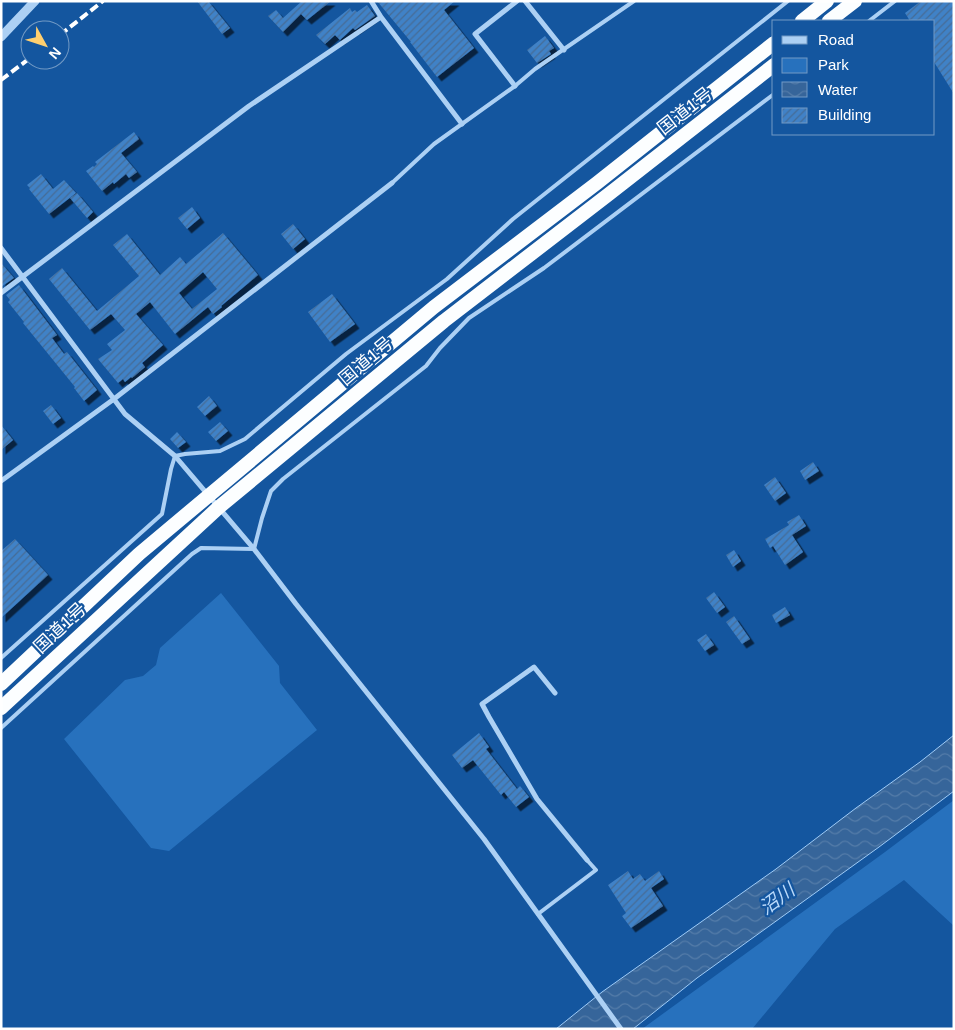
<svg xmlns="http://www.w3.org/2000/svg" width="955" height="1030" font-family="Arial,'Noto Sans JP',sans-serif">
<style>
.green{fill:#2771bd}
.water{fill:url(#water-waves);stroke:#9ecbf7}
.building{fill:url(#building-hatch);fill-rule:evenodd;filter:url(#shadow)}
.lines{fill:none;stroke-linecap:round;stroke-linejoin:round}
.service{stroke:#acd0f4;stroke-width:4}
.minor{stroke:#acd0f4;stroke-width:5}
.tertiary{stroke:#acd0f4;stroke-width:9}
.trunk{stroke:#fcfeff;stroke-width:14}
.rail{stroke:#fff;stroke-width:4;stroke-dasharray:9 4;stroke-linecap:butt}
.labels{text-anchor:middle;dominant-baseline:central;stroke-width:4.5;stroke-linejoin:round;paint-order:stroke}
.street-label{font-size:18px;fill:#fff;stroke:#14569f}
.water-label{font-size:19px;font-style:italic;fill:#b9d9fa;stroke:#14569f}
</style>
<defs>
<pattern id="water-waves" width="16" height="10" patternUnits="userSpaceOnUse" patternTransform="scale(1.25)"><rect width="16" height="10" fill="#36659a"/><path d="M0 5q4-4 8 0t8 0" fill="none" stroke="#547ca9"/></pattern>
<pattern id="building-hatch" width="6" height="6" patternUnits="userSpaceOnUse" patternTransform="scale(1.25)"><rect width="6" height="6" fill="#4182c7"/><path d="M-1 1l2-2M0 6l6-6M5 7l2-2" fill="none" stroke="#456c96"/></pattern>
<filter id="shadow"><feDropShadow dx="4.5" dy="4.5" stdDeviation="0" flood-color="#0009"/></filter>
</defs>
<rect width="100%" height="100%" fill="#14569f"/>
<!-- green -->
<path class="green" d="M221,593L279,666L280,683L317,730L169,851L151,848L64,739L125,680L143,676L156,665L160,648Z
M954,800V926L904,880L835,929L752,1029H642L885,852Z"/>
<!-- water -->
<path class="water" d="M954,735V791L879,847L697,978L633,1029H556L602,992L776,869L856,808L920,762Z"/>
<!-- building -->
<path class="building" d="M197,1H208L230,28L222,34Z
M302,1H331L307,20L301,14L283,32L268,16L276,10L283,18Z
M377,1H455L444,10L474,48L437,77L410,42H411Z
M921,1H954V94L934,62V21H910L905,13Z
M367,5L375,16L355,30L353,28L340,40L335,35L325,44L316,35L350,8L352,12L355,10L357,12Z
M545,36L554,48L549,51L551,54L537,63L527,50Z
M134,132L139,139L121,153L137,172L129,178L126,174L114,184L113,182L102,191L86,171L93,166L94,167L97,164L95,162Z
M41,174L53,189L64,180L76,193L49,214L29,189L30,188L27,185Z
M77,193L93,212L87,218L70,198Z
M192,207L200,218L187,229L178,218Z
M293,224L305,239L293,249L281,234Z
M223,233L258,275L221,306L222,307L213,314L208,307L175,334L150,302L136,314L163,345L142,363L145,367L132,378L131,377L125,382L123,379L118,383L98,359L112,350L107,344L125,330L111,314L90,330L49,279L62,268L97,311L139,276L113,245L127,234L160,275L180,257L186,264ZM203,272L217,289L192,309L179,293Z
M1,263L14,278L1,287Z
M19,285L57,335L52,338L64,354L67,352L97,390L84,401L74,388L75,387L23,323L24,322L8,302L10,300L6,295Z
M332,294L355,324L330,342L308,312Z
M209,396L217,406L205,416L197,407Z
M51,405L61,418L53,424L43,411Z
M220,422L228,431L216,441L208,432Z
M1,425L13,440L1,450Z
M177,432L186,442L178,448L170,439Z
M813,462L819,471L805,480L800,471Z
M775,477L786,493L775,501L764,485Z
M799,515L806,526L792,535L803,552L785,565L773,546L770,548L765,539L789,525L787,522Z
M15,539L48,575L1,618V551Z
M734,550L741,561L733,567L726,555Z
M714,592L725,607L717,613L706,598Z
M785,607L790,615L776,623L772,615Z
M734,616L750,639L742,644L726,622Z
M706,634L714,645L705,651L697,640Z
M479,733L489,747L486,749L517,789L520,786L529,797L516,807L504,792L501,795L473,760L462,768L452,755Z
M628,871L633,879L640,874L645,881L659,871L664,879L651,888L663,906L631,928L622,916L626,913L608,885Z"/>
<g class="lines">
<!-- service -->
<path class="service" d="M869,21L895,1
M392,183L434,144L515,86L535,69L634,1
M1,658L162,514L171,469L175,456L185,454L220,451L245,439L346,354L447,279L513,219L788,1
M1,728L192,554L201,548L254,549L262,518L271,491L283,479L426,366L440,348L469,318L544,268L774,94
M538,914L596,870L587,860"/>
<!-- minor -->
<path class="minor" d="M525,1L564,50
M381,17L462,124
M515,86L475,34L517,1
M1,248L125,414L175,456L254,549L296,604L484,839L621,1029
M1,293L249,106L381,17L371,1
M1,481L114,399L392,183
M555,693L534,667L482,704L489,717L537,799L587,860"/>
<!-- tertiary -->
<path class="tertiary" d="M1,37L35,1"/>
<!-- trunk -->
<path class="trunk" d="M802,21L827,1
M829,21L855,1
M1,684L139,554L434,307L597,183L774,43
M1,708L218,508L444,321L609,194L774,65"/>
<!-- rail -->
<path class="rail" d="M60,35L103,1
M1,80L30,58"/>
</g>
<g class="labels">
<!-- street labels -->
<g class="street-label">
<text transform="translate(685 111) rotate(-38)">国道1号</text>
<text transform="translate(366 361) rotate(-40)">国道1号</text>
<text transform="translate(60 628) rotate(-43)">国道1号</text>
</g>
<!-- water labels -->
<g class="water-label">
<text transform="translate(777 899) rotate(-36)">沼川</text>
</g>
</g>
<!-- border -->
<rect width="955" height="1030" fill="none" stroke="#ffffff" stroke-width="5"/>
<!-- legend -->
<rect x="772" y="20" width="162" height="115" fill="#14569f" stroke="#729ac5"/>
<rect x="782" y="36" width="25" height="8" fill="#acd0f4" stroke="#729ac5"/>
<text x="818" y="45" font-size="15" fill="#ffffff">Road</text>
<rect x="782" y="58" width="25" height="15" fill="#2771bd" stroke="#729ac5"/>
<text x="818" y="70" font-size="15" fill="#ffffff">Park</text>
<rect x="782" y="82" width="25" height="15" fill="url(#water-waves)" stroke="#729ac5"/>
<text x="818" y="95" font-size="15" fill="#ffffff">Water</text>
<rect x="782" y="108" width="25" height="15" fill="url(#building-hatch)" stroke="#729ac5"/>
<text x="818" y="120" font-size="15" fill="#ffffff">Building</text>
<!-- north arrow -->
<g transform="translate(45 45) rotate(130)"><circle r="24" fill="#14569f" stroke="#729ac5"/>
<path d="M0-4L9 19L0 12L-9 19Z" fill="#ffcf6f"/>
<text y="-8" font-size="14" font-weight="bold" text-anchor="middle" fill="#ffffff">N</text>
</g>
</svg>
